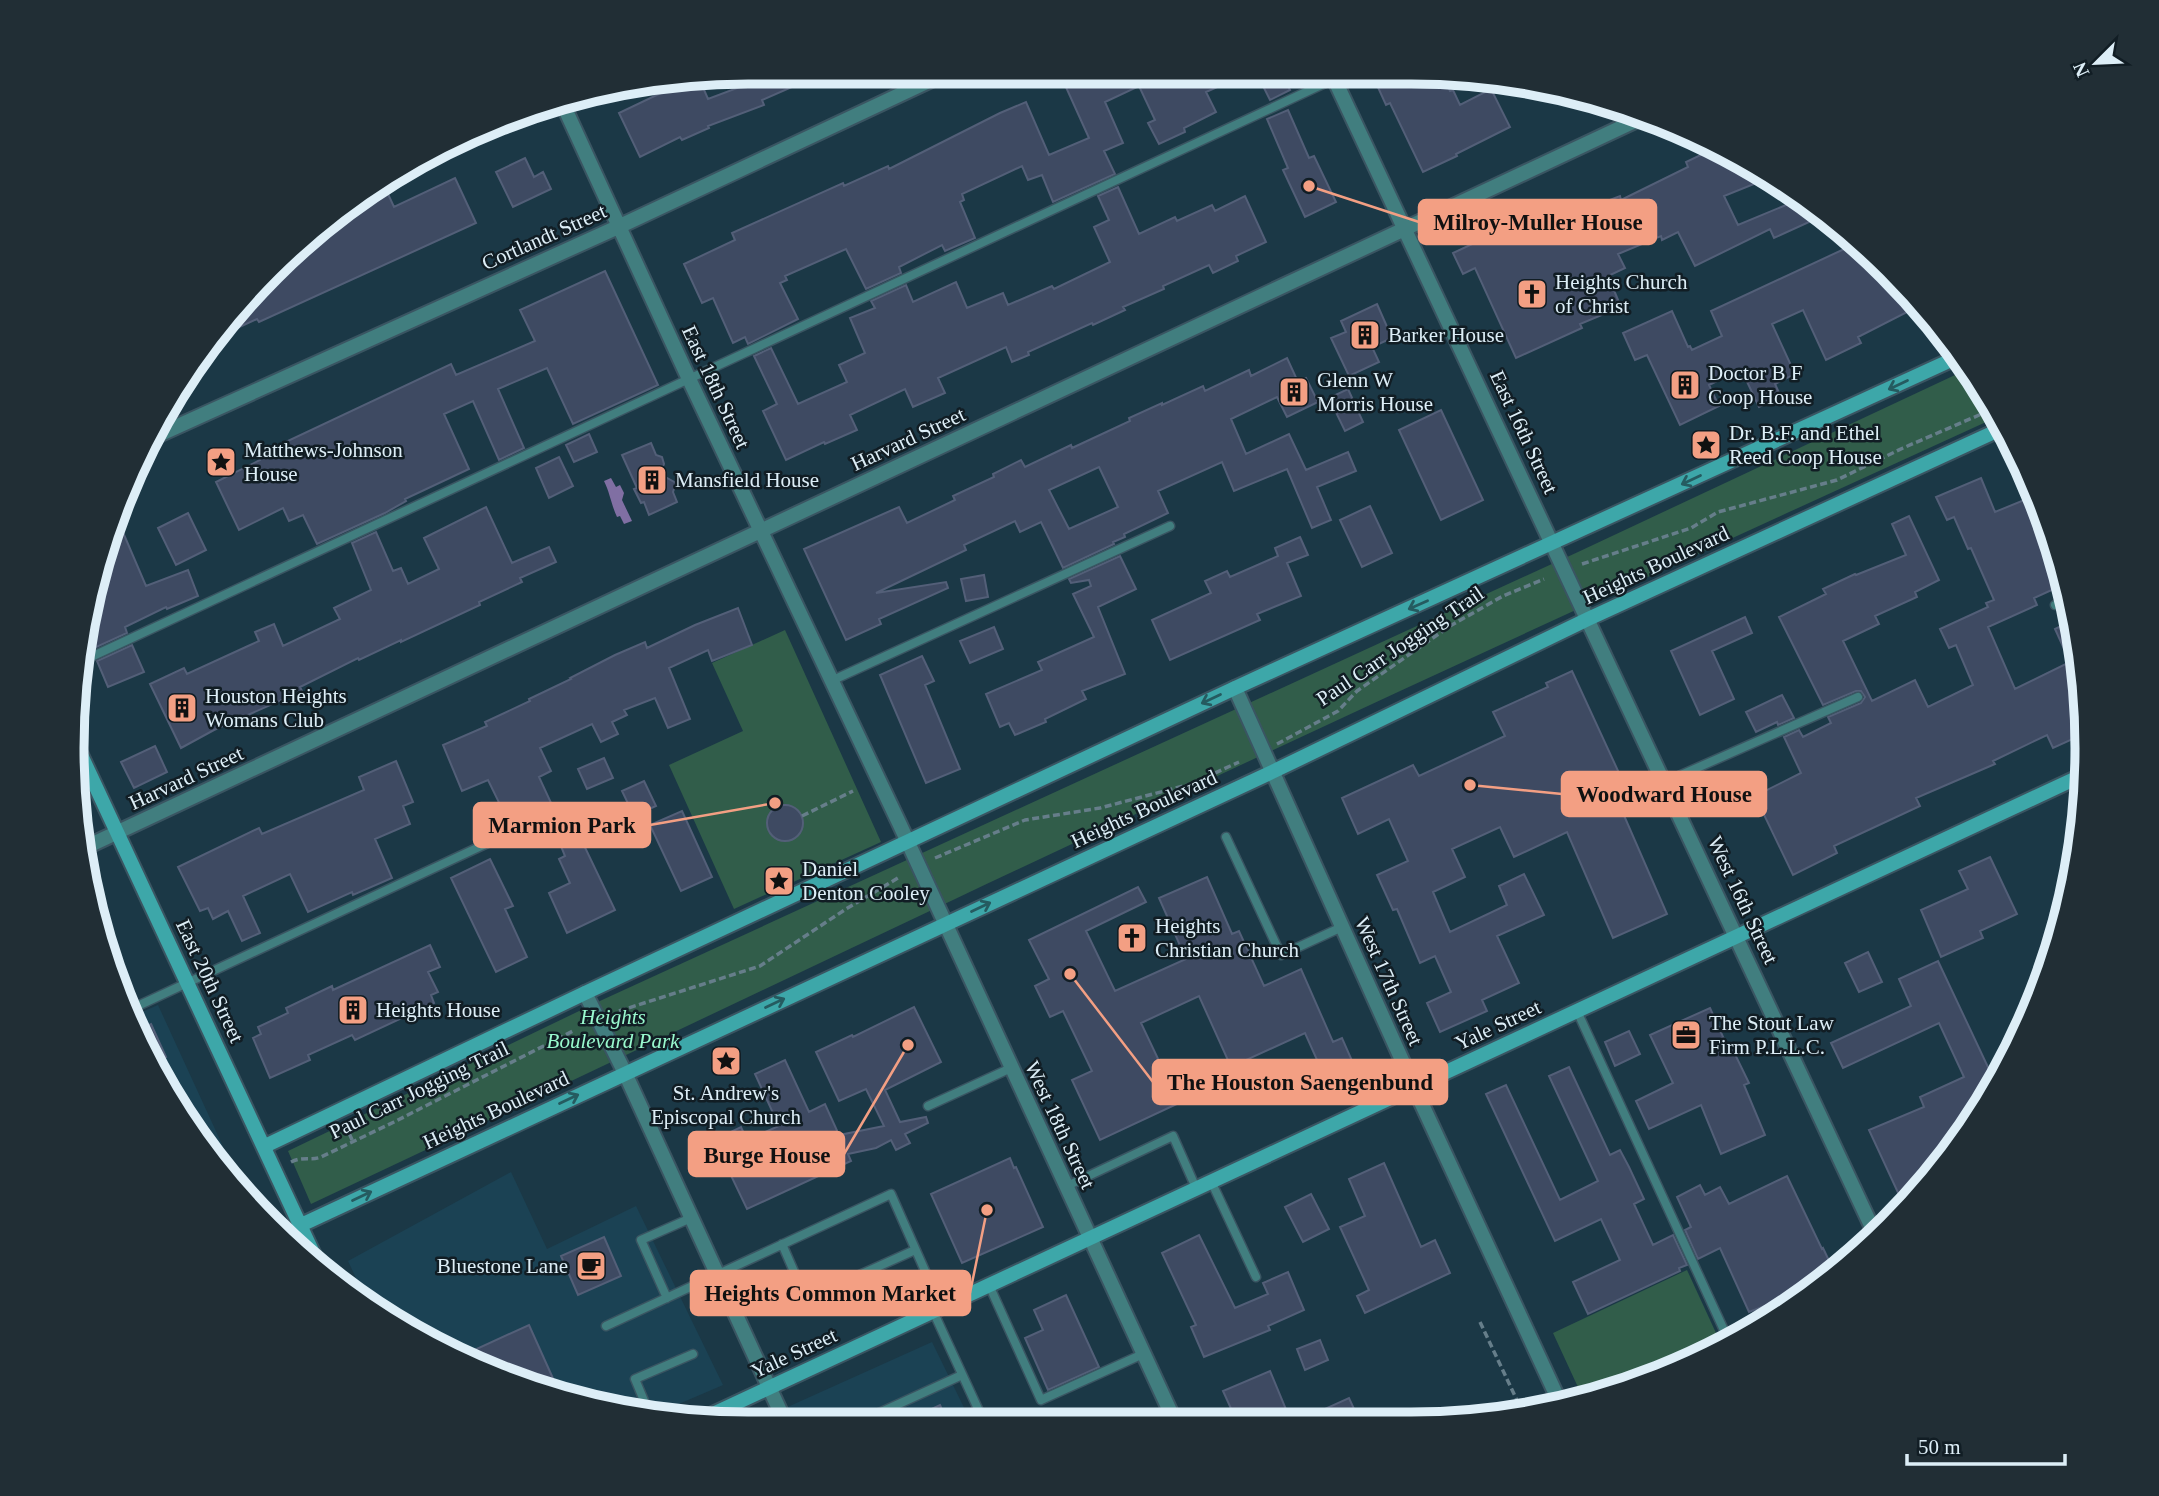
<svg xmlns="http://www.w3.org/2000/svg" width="2159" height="1496" font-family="'Times New Roman',serif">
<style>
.built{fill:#1b4254}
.green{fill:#315d4a}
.water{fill:#806fa3}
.building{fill:#3e4a62;stroke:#535f78;stroke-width:2;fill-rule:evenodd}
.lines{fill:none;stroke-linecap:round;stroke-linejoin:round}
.service-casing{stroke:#3a5562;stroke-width:11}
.minor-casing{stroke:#3a5562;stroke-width:18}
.tertiary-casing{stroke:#3a5562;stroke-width:18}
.secondary-casing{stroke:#3a5562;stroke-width:18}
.path{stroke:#667e8a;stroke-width:3.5;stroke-dasharray:7 3.5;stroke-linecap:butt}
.service{stroke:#417e7f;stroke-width:8}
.minor{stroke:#417e7f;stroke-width:14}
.tertiary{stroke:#417e7f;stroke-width:14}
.secondary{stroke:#3da7a9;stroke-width:14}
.oneway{stroke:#255b60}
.labels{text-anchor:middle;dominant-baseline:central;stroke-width:5;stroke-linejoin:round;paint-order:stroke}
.street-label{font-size:21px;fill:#ddeef7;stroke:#111d24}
.poi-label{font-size:21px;fill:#ddeef7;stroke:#111d24;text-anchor:start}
.park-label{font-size:21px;font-style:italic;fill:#99f9ce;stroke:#111d24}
.rim{fill:none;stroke:#ddeef7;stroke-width:9}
.leader{fill:none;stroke:#f39f83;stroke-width:2.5}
.callout-dot{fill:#f39f83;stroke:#111d24;stroke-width:2.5}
.callout{fill:#f39f83;stroke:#f39f83;stroke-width:2.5}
.callout-label{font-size:23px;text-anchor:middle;font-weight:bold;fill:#111}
</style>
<rect width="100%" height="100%" fill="#1b3846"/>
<!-- built -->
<path class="built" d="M158,1005L243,1190L142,1047L131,1017Z
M511,1172L547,1249L636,1206L723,1385L653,1415L616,1411L489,1373L370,1308L348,1261Z
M932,1342L972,1424H750Z"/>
<!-- green -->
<path class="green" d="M1970,368L1997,417C1649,576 1300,736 953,900C739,1001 526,1103 311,1204L288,1151L602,1000L1578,552Z
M785,630L881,842L734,909L669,765L743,731L712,663Z
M1687,1270L1722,1346L1710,1354L1583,1398L1553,1333Z"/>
<!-- water -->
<path class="water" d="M611,478L616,487L620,485L624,493L622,500L632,521L624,524L620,516L617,517C611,504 610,493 604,481Z"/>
<!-- building -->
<path class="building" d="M761,72H826L762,100L764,105L708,126L709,128L682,140L680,137L640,157L619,113L661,93L657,84L699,78L708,99L764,78Z
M1094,72H1251L1206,92L1216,112L1184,128L1185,132L1159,144L1148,123L1155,120L1139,86L1105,102L1123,143L1104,151L1115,174L1053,202L1042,175L1028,180L1022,166L962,194L964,200L960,202L975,238L945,251L942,245L899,267L901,273L866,289L846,249L785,276L787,280L780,283L798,319L748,344L745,337L733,343L713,298L702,303L684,264L735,240L732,233L843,183L844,186L888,166L889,169L1000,113L1026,102L1049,155L1089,138L1065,85Z
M1256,72H1281L1290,90L1270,100Z
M1371,72L1420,73L1423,79L1435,74L1443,75L1450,91L1453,90L1460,105L1491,89L1510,127L1456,154L1457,156L1423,172L1390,103L1386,105Z
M1288,110L1309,158L1314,156L1336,202L1305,217L1283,170L1288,168L1267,119Z
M1713,149L1749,162L1769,178L1724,196L1738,225L1798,200L1820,217L1774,238L1770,229L1695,266L1678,232L1662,240L1661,236L1618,254L1625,268L1608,276L1621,307L1580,324L1582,328L1516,358L1475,268L1463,274L1453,253L1519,222L1526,238L1548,228L1551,234L1602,210L1599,204L1620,196L1621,200L1688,167L1686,162Z
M525,158L534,177L543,172L551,189L513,207L496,172Z
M455,178L476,223L259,322L257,319L218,337L239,302L373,186L382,181L394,207Z
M1118,187L1139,234L1175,217L1177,221L1212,205L1215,211L1245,196L1266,242L1236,256L1238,261L1213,273L1209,265L1163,286L1164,289L1123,307L1125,310L1093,325L1092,323L1028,352L1029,355L1012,362L1006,347L938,378L945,393L913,407L905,389L850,415L857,430L825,444L824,442L786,460L763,411L777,404L754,356L771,348L798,404L847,382L839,365L865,353L850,318L875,308L871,301L906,285L913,302L956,282L967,308L1003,293L1008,305L1052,286L1054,289L1110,262L1094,227L1109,220L1098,196Z
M1855,244L1889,270L1919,306L1858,337L1861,343L1826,360L1803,310L1772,324L1795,374L1775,384L1781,397L1759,407L1741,369L1709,385L1719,406L1680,425L1647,355L1635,360L1623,333L1672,311L1688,347L1690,346L1692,350L1722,336L1711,311Z
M605,271L658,385L573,424L547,368L498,389L524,448L499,460L473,401L444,414L469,469L405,499L406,501L385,513L317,544L303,515L289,521L283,508L239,530L216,482L260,460L258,455L451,364L456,375L535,341L520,310Z
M1377,304L1392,338L1372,347L1379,362L1349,376L1331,338L1346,332L1341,321Z
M1287,358L1298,382L1306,378L1318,402L1287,417L1277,397L1231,419L1246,454L1289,434L1306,470L1348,452L1356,471L1317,487L1331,520L1312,528L1287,469L1234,491L1222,462L1158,491L1168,513L1124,534L1125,537L1113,542L1114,544L1063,568L1041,522L1020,532L1015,521L964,545L966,550L876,593L946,582L948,588L879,619L881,624L846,640L804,549L899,507L907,523L955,500L953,496L994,477L993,474L1021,460L1025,467L1071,445L1072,448L1130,421L1129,418L1162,403V405L1203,386L1205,391L1249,370L1251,376ZM1099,467L1118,507L1069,529L1049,490Z
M1348,389L1363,422L1345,431L1329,398Z
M1441,410L1483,500L1441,520L1399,430Z
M589,434L597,452L574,462L566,445Z
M651,443L656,455L662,457L664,464L660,474L676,483L673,492L677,502L649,515L644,502L641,503L634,489L637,488L622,455Z
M559,457L573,486L549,498L536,468Z
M1981,478L1995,512L2029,498L2058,562L2065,584L2034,598L2037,605L1988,627L2015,689L2070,662L2055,629L2075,619L2086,733L2053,748L2047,735L1993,761L1995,764L1916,798L1920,806L1834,846L1837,853L1793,875L1755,796L1801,773L1784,737L1799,730L1803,737L1831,723L1828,717L1861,703L1865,697L1861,691H1856L1823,705L1779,617L1826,594L1823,589L1855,574L1856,575L1906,555L1892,524L1909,516L1939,580L1915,592L1917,597L1875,616L1879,624L1843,641L1872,701L1915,680L1928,707L1973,685L1956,645L1949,648L1940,629L1988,607L1986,603L1994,600L1971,548L1968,549L1954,517L1947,520L1936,497Z
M1370,506L1392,553L1362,567L1340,520Z
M486,507L512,563L549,547L556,562L520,578L522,582L479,602L480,605L401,642V640L359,660L358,658L300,687L302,691L214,730L181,748L150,684L184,668L187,674L248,646L259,641L255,632L274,624L283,646L340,619L334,608L371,590L352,543L376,532L393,571L401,568L408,584L439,569L424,538Z
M188,513L206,550L176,565L158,528Z
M116,516L146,586L188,570L198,596L167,609L166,607L125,627L127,633L92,649H90L84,635Z
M1300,537L1308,555L1287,563L1301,596L1257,614L1260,620L1170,660L1152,620L1211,593L1205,581L1227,571L1230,577L1278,556L1275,548Z
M1120,556L1136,589L1098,607L1125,674L1082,691L1086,699L1045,719L1046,722L1015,735L1009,723L1000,727L986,694L1042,670L1038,662L1094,637L1073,594L1091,586L1089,580L1071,583L1069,579Z
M984,575L988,597L966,601L961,579Z
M738,608L752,645L712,661L708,650L669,668L690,719L668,728L655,698L624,710L627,715L612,722L618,734L601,742L592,724L540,748L551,771L539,777L552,805L510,825L488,780L462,791L443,745L487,726L485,722L530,701L529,699L571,679L570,678L615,655L645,642L647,648L695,625Z
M1745,617L1752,633L1712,651L1734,699L1700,715L1671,651Z
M994,627L1003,649L970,663L960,641Z
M132,645L144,672L108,687L97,661Z
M922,656L934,681L925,685L960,769L926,783L880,675Z
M1572,671L1631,799L1619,804L1667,914L1613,938L1567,832L1514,857L1500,827L1452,849L1465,877L1433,892L1450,932L1507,905L1499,886L1524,874L1544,915L1497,936L1519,983L1482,1000L1487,1011L1440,1032L1427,1003L1451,992L1435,956L1420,963L1397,909L1393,910L1377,875L1408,861L1389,819L1358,834L1342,798L1413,765L1419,776L1505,736L1493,712L1548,687L1546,683Z
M1782,695L1794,718L1778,725L1777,722L1756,732L1746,712Z
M155,746L167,772L134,788L121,762Z
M604,758L613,778L587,789L578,769Z
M396,761L413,802L403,806L410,824L375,839L392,878L353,895L352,892L308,912L290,874L243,896L260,933L242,941L228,911L213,919L208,908L200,911L178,867L259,828L262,834L364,790L359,777Z
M644,781L656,806L634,816L622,791Z
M767 823a18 18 0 1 1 36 0a18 18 0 1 1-36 0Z
M682,811L712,877L681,891L650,825Z
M579,813L588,834L580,837L615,910L567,933L549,893L570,883L559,859L565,856L552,824Z
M1990,857L2017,914L1980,931L1983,938L1941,957L1921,910L1968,889L1959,871Z
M490,859L513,906L505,909L527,957L496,972L451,878Z
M1207,877L1232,934L1239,931L1264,986L1301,969L1333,1042L1342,1038L1353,1063L1340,1069L1346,1082L1330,1089L1305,1033L1231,1067L1199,996L1141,1023L1179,1103L1100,1140L1072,1080L1092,1071L1063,1011L1050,1017L1035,986L1049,979L1029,940L1138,887L1146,902L1086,931L1115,991L1186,959L1159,898Z
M430,945L440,967L428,972L438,992L431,995L434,1003L355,1040L352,1035L308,1055L310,1060L270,1078L253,1038L261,1034L258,1027L288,1013L286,1008L332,986L333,990Z
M1868,952L1882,982L1859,992L1845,963Z
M1938,961L1995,1082L1973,1124L1921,1188L1900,1197L1869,1130L1924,1107L1920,1097L1964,1077L1939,1023L1843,1068L1831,1043L1911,1006L1899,979Z
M914,1007L941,1062L885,1090L900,1122L926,1117L928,1123L905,1134L910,1143L896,1150L891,1140L876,1148L848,1154L851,1161L747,1209L714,1140L741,1127L747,1140L779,1126L755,1074L785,1060L809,1112L825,1104L839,1135L884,1126L866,1089L839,1101L816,1052L852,1035L853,1037Z
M1710,1008L1728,1048L1731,1046L1749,1083L1744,1085L1765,1135L1721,1154L1701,1105L1649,1129L1636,1101L1673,1083L1650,1035Z
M151,1024L166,1057L153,1063L142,1047L136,1031Z
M1629,1031L1640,1054L1615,1066L1605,1042Z
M1569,1067L1610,1155L1620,1150L1629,1167L1644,1199L1634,1204L1653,1245L1673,1235L1687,1265L1679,1268L1680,1271L1588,1314L1573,1282L1620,1260L1601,1219L1555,1241L1486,1094L1506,1085L1560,1200L1598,1181L1549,1076Z
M1010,1158L1014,1168L1016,1167L1043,1227L962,1263L931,1194Z
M1384,1163L1421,1247L1435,1240L1450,1273L1365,1313L1357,1296L1369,1290L1340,1227L1365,1216L1349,1179Z
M1787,1176L1822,1249L1823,1248L1832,1267L1793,1295L1749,1312L1720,1248L1698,1259L1685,1230L1691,1227L1677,1197L1700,1185L1705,1195L1720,1187L1729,1204Z
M1311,1194L1329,1229L1303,1242L1285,1207Z
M1199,1235L1235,1308L1268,1294L1263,1283L1288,1272L1304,1310L1268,1326L1270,1330L1204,1357L1191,1327L1196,1325L1162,1253Z
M604,1237L621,1276L578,1295L561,1256Z
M1066,1295L1099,1367L1048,1390L1025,1338L1043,1330L1034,1310Z
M529,1325L560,1394L489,1373L459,1357Z
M1320,1340L1328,1360L1305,1370L1297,1349Z
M1270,1371L1292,1424L1349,1398L1361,1424H1238L1223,1391Z
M940,1405L948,1424H899Z"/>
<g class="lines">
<!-- service casing -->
<g class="service-casing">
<path id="service" d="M1821,224L1826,222
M2055,605L2069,599
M78,663L1349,72
M831,681L1170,526
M1665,782L1858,697
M1226,837L1281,955L1342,927
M129,1010L563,808
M1577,1011L1729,1341
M928,1106L1011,1068
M1211,1181L1256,1277
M1065,1187L1173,1136L1196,1188
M782,1244L806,1299L915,1250
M989,1285L1041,1400L1143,1354
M667,1298L641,1240L691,1218
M933,1311L985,1424
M606,1326L891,1194L941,1307
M650,1415L635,1379L693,1354
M868,1424L879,1413L962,1375"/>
</g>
<!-- minor casing -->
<g class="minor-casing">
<path id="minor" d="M1331,72L1876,1236
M561,100L689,379L900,825L1176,1424
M156,436L618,227L948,72
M1235,688L1414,1087L1561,1405
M84,848L1637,120"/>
</g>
<!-- tertiary casing -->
<g class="tertiary-casing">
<path id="tertiary" d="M585,993L625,1073L786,1424"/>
</g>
<!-- secondary casing -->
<g class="secondary-casing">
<path id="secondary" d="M81,755L320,1268
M265,1146L585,993L1235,688L1960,356
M301,1225L1272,772L1588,619L2003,428
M700,1420L2085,774"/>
</g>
<!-- path -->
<path class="path" d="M1582,564L1691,528L1718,512L1837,480L1903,448L1993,409
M1277,744L1338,711L1357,691L1450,626L1503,596L1544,579
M802,816L853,791
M935,858L1025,820L1100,808L1191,784L1239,762
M619,1011L760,966L846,909L898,878
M345,1124L353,1142
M291,1162C303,1156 310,1161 321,1157L394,1122L575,1030
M1480,1322L1523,1413"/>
<!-- service -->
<use href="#service" class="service"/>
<!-- minor -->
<use href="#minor" class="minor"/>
<!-- tertiary -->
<use href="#tertiary" class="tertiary"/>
<!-- secondary -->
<use href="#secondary" class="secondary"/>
</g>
<!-- one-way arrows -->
<defs><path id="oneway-shaft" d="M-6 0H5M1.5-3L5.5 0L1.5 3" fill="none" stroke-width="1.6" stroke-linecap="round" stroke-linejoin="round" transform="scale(1.75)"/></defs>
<g class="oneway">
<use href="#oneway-shaft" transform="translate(1898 385) rotate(155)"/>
<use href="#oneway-shaft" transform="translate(1691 480) rotate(155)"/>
<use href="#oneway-shaft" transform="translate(1418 605) rotate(156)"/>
<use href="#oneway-shaft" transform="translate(1211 699) rotate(155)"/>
<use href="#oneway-shaft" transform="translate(981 907) rotate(-25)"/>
<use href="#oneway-shaft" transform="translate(775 1003) rotate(-25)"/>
<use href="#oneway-shaft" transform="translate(569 1099) rotate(-25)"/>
<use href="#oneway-shaft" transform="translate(362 1196) rotate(-25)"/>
</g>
<!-- icons -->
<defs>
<g id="church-square" transform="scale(1.575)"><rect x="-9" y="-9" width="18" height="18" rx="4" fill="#f39f83" stroke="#111d24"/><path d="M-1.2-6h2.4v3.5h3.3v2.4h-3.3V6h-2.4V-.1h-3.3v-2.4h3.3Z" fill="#111"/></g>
<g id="building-square" transform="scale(1.575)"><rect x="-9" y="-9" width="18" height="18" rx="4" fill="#f39f83" stroke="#111d24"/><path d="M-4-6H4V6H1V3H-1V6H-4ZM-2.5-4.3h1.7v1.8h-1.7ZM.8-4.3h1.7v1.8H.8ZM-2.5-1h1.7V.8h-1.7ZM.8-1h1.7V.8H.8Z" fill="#111"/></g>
<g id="sight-square" transform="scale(1.575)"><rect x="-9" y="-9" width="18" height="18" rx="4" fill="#f39f83" stroke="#111d24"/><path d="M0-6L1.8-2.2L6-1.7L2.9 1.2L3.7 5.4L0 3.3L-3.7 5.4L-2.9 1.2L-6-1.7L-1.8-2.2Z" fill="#111"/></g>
<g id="office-square" transform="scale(1.575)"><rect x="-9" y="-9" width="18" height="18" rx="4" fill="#f39f83" stroke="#111d24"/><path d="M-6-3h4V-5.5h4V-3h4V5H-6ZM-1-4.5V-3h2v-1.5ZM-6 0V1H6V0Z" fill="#111"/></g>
<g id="cafe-square" transform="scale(1.575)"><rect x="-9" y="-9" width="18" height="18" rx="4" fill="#f39f83" stroke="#111d24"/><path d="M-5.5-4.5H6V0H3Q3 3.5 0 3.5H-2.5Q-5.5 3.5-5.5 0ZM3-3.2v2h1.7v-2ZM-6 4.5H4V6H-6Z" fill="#111"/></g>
</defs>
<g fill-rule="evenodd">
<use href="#church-square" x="1532" y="294"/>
<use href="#building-square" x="1365" y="335"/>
<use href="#building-square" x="1685" y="385"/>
<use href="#building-square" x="1294" y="392"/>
<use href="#sight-square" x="1706" y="445"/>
<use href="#sight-square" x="221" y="462"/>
<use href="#building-square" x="652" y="480"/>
<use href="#building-square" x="182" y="708"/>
<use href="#sight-square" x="779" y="881"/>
<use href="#church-square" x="1132" y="938"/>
<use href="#building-square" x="353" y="1010"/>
<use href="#office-square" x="1686" y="1035"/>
<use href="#sight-square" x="726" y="1061"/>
<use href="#cafe-square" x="591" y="1266"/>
</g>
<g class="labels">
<!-- street labels -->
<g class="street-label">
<text transform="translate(544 237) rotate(-24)">Cortlandt Street</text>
<text transform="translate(716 387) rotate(65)">East 18th Street</text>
<text transform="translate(1524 432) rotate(65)">East 16th Street</text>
<text transform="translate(908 439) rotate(-25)">Harvard Street</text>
<text transform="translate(1656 565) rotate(-25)">Heights Boulevard</text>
<text transform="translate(1400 646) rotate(-34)">Paul Carr Jogging Trail</text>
<text transform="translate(186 778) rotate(-25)">Harvard Street</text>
<text transform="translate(1144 809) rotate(-25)">Heights Boulevard</text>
<text transform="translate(1743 900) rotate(65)">West 16th Street</text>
<text transform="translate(210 981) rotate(65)">East 20th Street</text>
<text transform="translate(1389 981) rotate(66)">West 17th Street</text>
<text transform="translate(1498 1025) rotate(-25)">Yale Street</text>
<text transform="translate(419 1090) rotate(-26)">Paul Carr Jogging Trail</text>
<text transform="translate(496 1110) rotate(-25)">Heights Boulevard</text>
<text transform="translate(1060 1125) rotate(65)">West 18th Street</text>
<text transform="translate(794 1353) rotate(-25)">Yale Street</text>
</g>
<!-- poi labels -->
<g class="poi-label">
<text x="1555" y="282">Heights Church<tspan x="1555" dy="24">of Christ</tspan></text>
<text x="1388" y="335">Barker House</text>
<text x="1708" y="373">Doctor B F<tspan x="1708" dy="24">Coop House</tspan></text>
<text x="1317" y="380">Glenn W<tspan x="1317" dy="24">Morris House</tspan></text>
<text x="1729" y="433">Dr. B.F. and Ethel<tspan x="1729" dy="24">Reed Coop House</tspan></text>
<text x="244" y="450">Matthews-Johnson<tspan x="244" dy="24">House</tspan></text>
<text x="675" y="480">Mansfield House</text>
<text x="205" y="696">Houston Heights<tspan x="205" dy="24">Womans Club</tspan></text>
<text x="802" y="869">Daniel<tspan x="802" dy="24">Denton Cooley</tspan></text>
<text x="1155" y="926">Heights<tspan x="1155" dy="24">Christian Church</tspan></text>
<text x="376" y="1010">Heights House</text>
<text x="1709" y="1023">The Stout Law<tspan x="1709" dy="24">Firm P.L.L.C.</tspan></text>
<text x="726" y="1093" text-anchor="middle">St. Andrew's<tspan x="726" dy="24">Episcopal Church</tspan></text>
<text x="568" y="1266" text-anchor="end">Bluestone Lane</text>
</g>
<!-- park labels -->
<g class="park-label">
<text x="613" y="1017">Heights<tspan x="613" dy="24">Boulevard Park</tspan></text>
</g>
</g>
<!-- crop -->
<path d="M0 0H2159V1496H0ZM748 84H1411A664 664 0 0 1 2075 748V748A664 664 0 0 1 1411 1412H748A664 664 0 0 1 84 748V748A664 664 0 0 1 748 84Z" fill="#212e35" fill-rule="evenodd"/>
<path class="rim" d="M748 84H1411A664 664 0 0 1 2075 748V748A664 664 0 0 1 1411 1412H748A664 664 0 0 1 84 748V748A664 664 0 0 1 748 84Z"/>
<!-- callouts -->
<path class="leader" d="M1309 186L1419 222M1470 785L1562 794M775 803L650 825M1070 974L1153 1082M908 1045L844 1154M987 1210L970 1293"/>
<g class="callout-dot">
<circle cx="1309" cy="186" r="7"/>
<circle cx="1470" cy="785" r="7"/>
<circle cx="775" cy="803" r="7"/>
<circle cx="1070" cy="974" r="7"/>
<circle cx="908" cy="1045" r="7"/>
<circle cx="987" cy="1210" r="7"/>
</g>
<g class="callout">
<rect x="1419" y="200" width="237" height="44" rx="7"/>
<rect x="1562" y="772" width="204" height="44" rx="7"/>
<rect x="474" y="803" width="176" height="44" rx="7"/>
<rect x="1153" y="1060" width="294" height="44" rx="7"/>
<rect x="689" y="1132" width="155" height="44" rx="7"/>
<rect x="691" y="1271" width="279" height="44" rx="7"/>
</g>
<g class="callout-label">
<text x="1538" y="230">Milroy-Muller House</text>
<text x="1664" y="802">Woodward House</text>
<text x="562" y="833">Marmion Park</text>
<text x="1300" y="1090">The Houston Saengenbund</text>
<text x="767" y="1163">Burge House</text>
<text x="830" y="1301">Heights Common Market</text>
</g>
<!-- north arrow -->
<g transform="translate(2096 63) rotate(246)" stroke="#111d24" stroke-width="5" paint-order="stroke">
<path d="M0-5L12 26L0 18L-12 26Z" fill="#ddeef7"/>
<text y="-10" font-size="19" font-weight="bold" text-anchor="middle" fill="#ddeef7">N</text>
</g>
<!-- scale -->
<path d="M1907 1454v10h158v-10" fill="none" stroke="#ddeef7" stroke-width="3.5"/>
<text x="1918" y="1454" font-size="21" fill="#ddeef7" stroke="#111d24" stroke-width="5" paint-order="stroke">50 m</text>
</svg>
